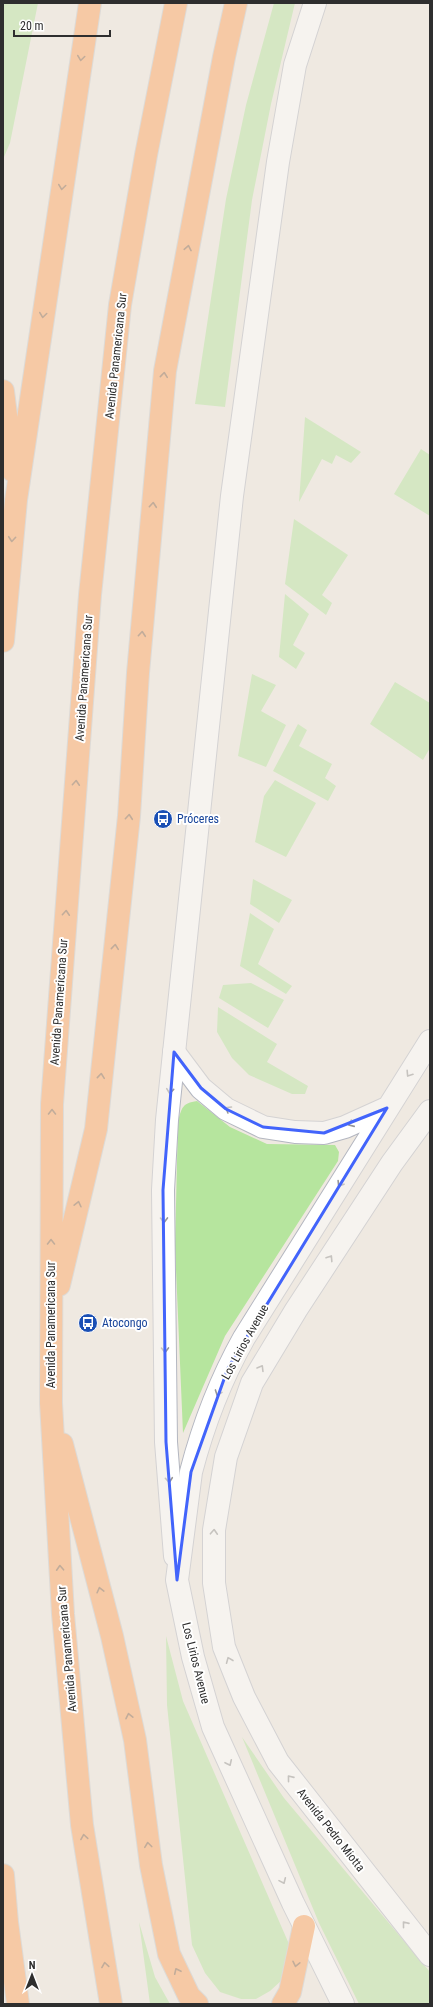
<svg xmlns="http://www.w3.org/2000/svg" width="433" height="2007" font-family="'Roboto Condensed',sans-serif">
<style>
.green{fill:#b6e59e}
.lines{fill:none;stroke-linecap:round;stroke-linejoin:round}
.street-casing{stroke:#b4b7c1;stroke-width:24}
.secondary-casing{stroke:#b4b7c1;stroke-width:24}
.highway-casing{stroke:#c9c9c9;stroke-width:24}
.street{stroke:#fff;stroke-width:22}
.secondary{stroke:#fff;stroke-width:22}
.highway{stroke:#ffa35c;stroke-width:22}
.oneway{stroke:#8c6343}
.oneway2{stroke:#969696}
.marked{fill:none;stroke:#4264fb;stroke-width:3;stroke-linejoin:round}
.labels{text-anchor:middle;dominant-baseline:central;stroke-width:4;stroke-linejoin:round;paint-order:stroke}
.street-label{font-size:12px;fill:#2e2e2e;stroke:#fff}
.transit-label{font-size:12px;fill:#164399;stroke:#fff;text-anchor:start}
</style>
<rect width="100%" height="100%" fill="#efe9e1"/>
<!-- green -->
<path class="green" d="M3,3H38L10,143L4,157L3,153Z
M274,3H295L271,104L252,200L225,407L195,404L226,199L246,105Z
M305,417L361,452L351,463L336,455L332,464L322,459L299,502Z
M421,449L430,455V516L394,494Z
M294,519L348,555L322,595L332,603L326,615L285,584Z
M285,594L309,614L293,645L305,653L296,669L279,657Z
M252,674L276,685L261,711L286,725L266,767L238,756Z
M395,682L430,703V748L423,760L370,724Z
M298,724L307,730L299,746L332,764L325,778L336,786L328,801L273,771Z
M275,780L316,803L286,857L255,842L264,796Z
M253,879L292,900L279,923L250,904Z
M250,913L274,929L258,964L292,986L286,994L240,966Z
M251,983L284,1000L268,1028L219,998L223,985Z
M218,1007L277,1044L267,1062L308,1086L305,1094H292L249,1075L232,1058L217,1032Z
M197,1101L230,1127L267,1144L335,1145L339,1152L338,1161L225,1336L183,1433L175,1246L178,1121C182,1108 182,1103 197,1101Z
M166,1636L183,1701L289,1944L282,1980L270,1991L256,1999H241L220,1992L205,1973L192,1945L167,1705Z
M242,1737L284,1798L430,1972V2004H359L319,1923Z
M139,1922L155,1977L170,2004H150Z"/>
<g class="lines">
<!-- street casing -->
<g class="street-casing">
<path id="street" d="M175,1556L166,1442L163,1190L167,1120L232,496L278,162L295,65L315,3"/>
</g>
<!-- secondary casing -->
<g class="secondary-casing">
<path id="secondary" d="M174,1052L201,1088L226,1109L263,1127L295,1132L324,1133L345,1127L387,1108
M430,1111L392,1163L296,1310L252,1383L226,1457L214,1530V1583L224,1647L244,1697L278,1762L430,1955
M343,2004L293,1903L213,1727L193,1657L177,1580L191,1472C203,1426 221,1379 244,1338L430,1041"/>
</g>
<!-- highway casing -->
<g class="highway-casing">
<path id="highway" d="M3,391L13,471
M3,641L16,500L90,3
M59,1285L96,1129L129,816L138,673L165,371L224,57L236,3
M62,1444L112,1636L135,1740L151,1865L169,1954L189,1996L197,2004
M3,1875L7,1922L18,2004
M111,2004L82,1825L63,1614L51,1403L52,1104L90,595L120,305L146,155L176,3
M283,2004L290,1992L304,1926"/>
</g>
<!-- street -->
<use href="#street" class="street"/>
<!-- secondary -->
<use href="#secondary" class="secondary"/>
<!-- highway -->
<use href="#highway" class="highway"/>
</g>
<!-- one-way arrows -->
<defs><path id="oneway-chevron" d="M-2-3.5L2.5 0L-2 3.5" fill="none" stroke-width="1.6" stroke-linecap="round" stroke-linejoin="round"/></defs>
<g class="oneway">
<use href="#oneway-chevron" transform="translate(81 58) rotate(98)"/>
<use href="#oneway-chevron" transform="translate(62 187) rotate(98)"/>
<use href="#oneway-chevron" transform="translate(188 248) rotate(-79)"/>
<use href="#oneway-chevron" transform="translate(43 315) rotate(98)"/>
<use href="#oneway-chevron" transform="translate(164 375) rotate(-84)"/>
<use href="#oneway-chevron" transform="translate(153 505) rotate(-85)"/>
<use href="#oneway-chevron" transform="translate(12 539) rotate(95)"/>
<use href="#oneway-chevron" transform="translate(142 634) rotate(-85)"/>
<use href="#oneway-chevron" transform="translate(76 783) rotate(-86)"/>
<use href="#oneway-chevron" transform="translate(129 817) rotate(-85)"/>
<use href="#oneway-chevron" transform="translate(66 913) rotate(-86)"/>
<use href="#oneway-chevron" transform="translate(115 947) rotate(-84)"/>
<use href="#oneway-chevron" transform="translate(101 1076) rotate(-84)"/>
<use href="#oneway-chevron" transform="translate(52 1112) rotate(-90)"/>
<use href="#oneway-chevron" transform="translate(78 1204) rotate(-77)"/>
<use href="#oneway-chevron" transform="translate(51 1242) rotate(-90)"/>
<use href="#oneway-chevron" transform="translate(60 1568) rotate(-93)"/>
<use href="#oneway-chevron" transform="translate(100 1590) rotate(-104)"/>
<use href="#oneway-chevron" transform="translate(129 1716) rotate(-102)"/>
<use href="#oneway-chevron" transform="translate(84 1837) rotate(-99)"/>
<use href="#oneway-chevron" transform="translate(148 1845) rotate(-97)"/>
<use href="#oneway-chevron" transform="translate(296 1964) rotate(102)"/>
<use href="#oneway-chevron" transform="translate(105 1965) rotate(-99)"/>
<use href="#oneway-chevron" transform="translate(177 1971) rotate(-115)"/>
</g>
<g class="oneway2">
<use href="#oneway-chevron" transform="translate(409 1074) rotate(123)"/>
<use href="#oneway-chevron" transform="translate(170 1091) rotate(96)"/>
<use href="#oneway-chevron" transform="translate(228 1109) rotate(-149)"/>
<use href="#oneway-chevron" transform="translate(351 1124) rotate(156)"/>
<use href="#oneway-chevron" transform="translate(340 1184) rotate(122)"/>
<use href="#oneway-chevron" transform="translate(164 1220) rotate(89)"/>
<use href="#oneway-chevron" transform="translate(330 1258) rotate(-57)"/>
<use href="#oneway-chevron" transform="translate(165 1350) rotate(89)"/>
<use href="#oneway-chevron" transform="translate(261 1368) rotate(-59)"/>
<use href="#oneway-chevron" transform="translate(218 1393) rotate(110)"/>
<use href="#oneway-chevron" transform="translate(169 1480) rotate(85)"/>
<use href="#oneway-chevron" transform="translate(214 1532) rotate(-87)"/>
<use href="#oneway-chevron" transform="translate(229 1660) rotate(-112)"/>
<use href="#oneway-chevron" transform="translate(229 1763) rotate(65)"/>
<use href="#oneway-chevron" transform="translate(290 1778) rotate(-129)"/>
<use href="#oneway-chevron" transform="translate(283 1881) rotate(66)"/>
<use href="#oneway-chevron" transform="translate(405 1924) rotate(-129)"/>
</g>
<!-- marked area -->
<path d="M0 0H433V2007H0ZM174,1052L201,1088L226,1109L263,1127L324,1133L387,1108L228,1368L191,1472L177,1580L166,1442L163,1190Z" fill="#efe9e1" fill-opacity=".55" fill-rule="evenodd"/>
<path class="marked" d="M174,1052L201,1088L226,1109L263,1127L324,1133L387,1108L228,1368L191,1472L177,1580L166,1442L163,1190Z"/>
<!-- icons -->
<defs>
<g id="bus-disc" transform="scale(1)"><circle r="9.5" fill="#1a4fb4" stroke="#fff"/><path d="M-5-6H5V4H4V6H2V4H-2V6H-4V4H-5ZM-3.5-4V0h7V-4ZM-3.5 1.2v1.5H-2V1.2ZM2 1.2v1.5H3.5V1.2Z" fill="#fff"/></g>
</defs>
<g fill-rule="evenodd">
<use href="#bus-disc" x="163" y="819"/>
<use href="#bus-disc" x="88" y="1323"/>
</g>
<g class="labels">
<!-- street labels -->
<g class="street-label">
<text transform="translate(116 356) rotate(-84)">Avenida Panamericana Sur</text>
<text transform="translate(84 678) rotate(-86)">Avenida Panamericana Sur</text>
<text transform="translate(59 1002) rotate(-86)">Avenida Panamericana Sur</text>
<text transform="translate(51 1325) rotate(-90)">Avenida Panamericana Sur</text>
<text transform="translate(245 1342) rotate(-61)">Los Lirios Avenue</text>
<text transform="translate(67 1649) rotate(-95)">Avenida Panamericana Sur</text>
<text transform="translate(196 1663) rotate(76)">Los Lirios Avenue</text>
<text transform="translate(331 1830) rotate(52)">Avenida Pedro Miotta</text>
</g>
<!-- transit labels -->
<g class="transit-label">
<text x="177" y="819">Próceres</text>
<text x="102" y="1323">Atocongo</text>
</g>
</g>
<!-- border -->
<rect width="433" height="2007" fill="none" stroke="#2e2e2e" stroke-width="8"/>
<!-- north arrow -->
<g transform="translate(32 1975)" stroke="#ffffff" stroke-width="3" paint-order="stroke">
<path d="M0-3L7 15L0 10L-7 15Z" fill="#2e2e2e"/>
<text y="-6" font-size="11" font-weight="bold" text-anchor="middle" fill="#2e2e2e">N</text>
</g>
<!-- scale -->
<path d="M14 30v6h96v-6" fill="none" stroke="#2e2e2e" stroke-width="2"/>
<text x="20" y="30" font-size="12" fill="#2e2e2e" stroke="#ffffff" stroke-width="3" paint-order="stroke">20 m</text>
</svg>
